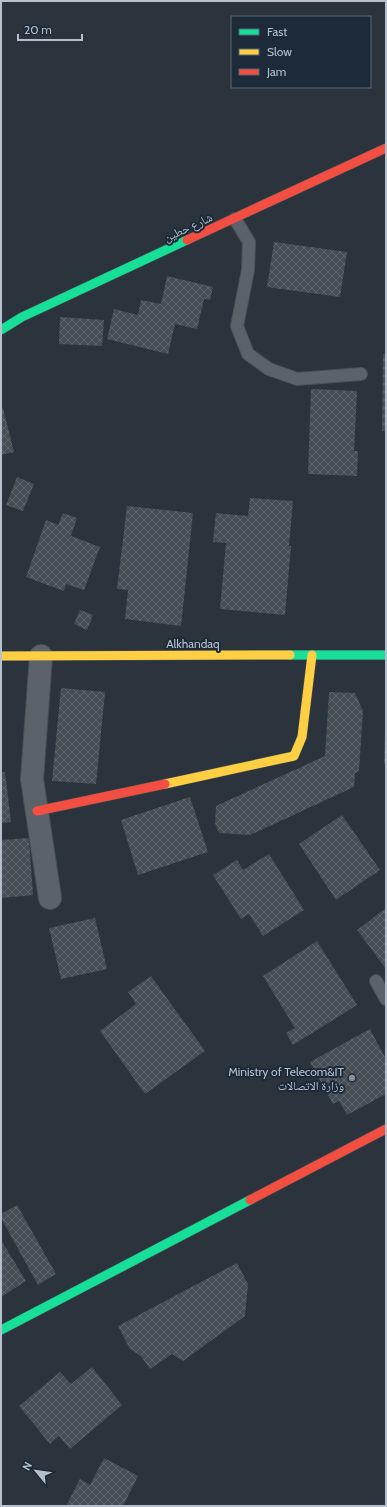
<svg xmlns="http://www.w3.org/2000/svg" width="387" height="1507" font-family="Cabin,'Noto Naskh Arabic',sans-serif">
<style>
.building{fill:url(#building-cross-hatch)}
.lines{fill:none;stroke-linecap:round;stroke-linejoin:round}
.lane-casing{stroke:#4a5057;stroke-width:14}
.street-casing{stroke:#4a5057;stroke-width:24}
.fast-casing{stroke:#4a5057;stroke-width:10}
.slow-casing{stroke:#4a5057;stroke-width:10}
.jam-casing{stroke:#4a5057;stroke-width:10}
.lane{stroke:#5c626a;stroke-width:12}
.street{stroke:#5c626a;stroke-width:22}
.fast{stroke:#16e098;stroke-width:9}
.slow{stroke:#ffcf43;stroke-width:9}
.jam{stroke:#f24e42;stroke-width:9}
.poi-dot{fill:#858f9b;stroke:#1d2a39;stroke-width:1.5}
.labels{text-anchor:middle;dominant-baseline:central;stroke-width:4;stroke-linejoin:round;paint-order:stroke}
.street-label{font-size:12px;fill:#b6c0cd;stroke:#1d2a39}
.poi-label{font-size:12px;fill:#b6c0cd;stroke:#1d2a39;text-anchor:end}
</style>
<defs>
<pattern id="building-cross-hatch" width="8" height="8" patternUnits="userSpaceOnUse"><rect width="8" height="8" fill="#454d55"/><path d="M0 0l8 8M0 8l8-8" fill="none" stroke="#5e656c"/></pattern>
</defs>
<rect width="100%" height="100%" fill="#2b343d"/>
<!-- building -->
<path class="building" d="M274,242L347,252L340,297L267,287Z
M167,276L213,287L210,300L204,299L197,329L175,324L168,354L107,339L114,309L138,315L141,300L161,304Z
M60,317L104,320L102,346L59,344Z
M383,354H386V431H382Z
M311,389L357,391L354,451H358L357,476L308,474Z
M3,408L14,452L1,455V409Z
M17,477L34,484L23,511L6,505Z
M250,498L293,501L289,546H291L285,615L220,609L226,543L213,542L216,513L248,516Z
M127,506L193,513L181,626L125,619L128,590L117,589Z
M63,513L77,518L71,536L100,547L84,590L66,584L64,591L26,577L46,520L58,525Z
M80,610L93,615L87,630L74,624Z
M61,688L105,692L96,784L52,781Z
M329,692L355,693L363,711L359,771L355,773L354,787L250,835L219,833L215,823L216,806L325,756Z
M385,731H386V764H384Z
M5,772L11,822L1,823V773Z
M190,797L208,852L138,875L121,820Z
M342,815L380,870L336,900L299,844Z
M29,838L33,895L1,898V840Z
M269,854L304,910L263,936L249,914L241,919L213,875L237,860L243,870Z
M386,908V969L357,930Z
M95,918L107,969L61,979L49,928Z
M317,941L357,1005L293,1045L286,1033L295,1028L263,976Z
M151,976L205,1051L145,1094L100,1031L136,1004L128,992Z
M370,1029L386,1059V1094L347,1115L339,1101L333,1104L310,1062Z
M17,1205L56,1274L38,1285L1,1218V1214Z
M1,1240L26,1281L1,1297Z
M237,1263L248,1284L245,1316L183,1361L172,1354L150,1369L141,1356L130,1349L118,1326Z
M92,1367L122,1405L70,1449L59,1436L50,1444L19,1406L60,1372L71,1384Z
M104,1458L138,1476L123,1506H66L80,1479L90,1485Z"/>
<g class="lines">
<!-- lane casing -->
<g class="lane-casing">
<path id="lane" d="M235,219L249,242L248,270L237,326L248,354L269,369L297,379L361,374
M376,981L386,999"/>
</g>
<!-- street casing -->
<g class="street-casing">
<path id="street" d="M41,656L32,779L50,898"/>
</g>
<!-- fast casing -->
<g class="fast-casing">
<path id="fast" d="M1,330L22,317L187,240
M290,655H386
M1,1330L250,1200"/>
</g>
<!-- slow casing -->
<g class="slow-casing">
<path id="slow" d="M1,656L290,655
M165,784L294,756L302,737L312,655"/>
</g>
<!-- jam casing -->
<g class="jam-casing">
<path id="jam" d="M187,240L386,148
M37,811L165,784
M250,1200L386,1129"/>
</g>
<!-- lane -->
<use href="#lane" class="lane"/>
<!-- street -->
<use href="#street" class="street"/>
<!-- fast -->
<use href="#fast" class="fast"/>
<!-- slow -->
<use href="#slow" class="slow"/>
<!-- jam -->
<use href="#jam" class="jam"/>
</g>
<!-- markers -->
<circle class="poi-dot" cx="352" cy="1078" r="4"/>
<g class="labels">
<!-- street labels -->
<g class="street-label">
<text transform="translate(188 227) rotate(-25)">شارع حطين</text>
<text x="193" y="643">Alkhandaq</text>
</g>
<!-- poi labels -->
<g class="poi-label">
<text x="344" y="1071">Ministry of Telecom&amp;IT<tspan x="344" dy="14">وزارة الاتصالات</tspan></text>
</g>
</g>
<!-- border -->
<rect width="387" height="1507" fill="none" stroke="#b6c0cd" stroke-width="4"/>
<!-- legend -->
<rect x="231" y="16" width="140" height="72" fill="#1d2a39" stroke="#5a6674"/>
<rect x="239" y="29" width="20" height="6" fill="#16e098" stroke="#5a6674"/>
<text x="267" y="36" font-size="12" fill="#b6c0cd">Fast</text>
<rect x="239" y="49" width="20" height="6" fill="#ffcf43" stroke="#5a6674"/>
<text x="267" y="56" font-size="12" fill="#b6c0cd">Slow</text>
<rect x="239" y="69" width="20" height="6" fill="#f24e42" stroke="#5a6674"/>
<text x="267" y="76" font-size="12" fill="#b6c0cd">Jam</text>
<!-- north arrow -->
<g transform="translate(36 1471) rotate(299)" stroke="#1d2a39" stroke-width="3" paint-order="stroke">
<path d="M0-3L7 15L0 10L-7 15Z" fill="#b6c0cd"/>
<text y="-6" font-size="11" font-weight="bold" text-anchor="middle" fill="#b6c0cd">N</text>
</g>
<!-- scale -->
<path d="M18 34v6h64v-6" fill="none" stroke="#b6c0cd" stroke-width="2"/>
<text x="24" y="34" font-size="12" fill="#b6c0cd" stroke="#1d2a39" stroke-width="3" paint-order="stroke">20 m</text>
</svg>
